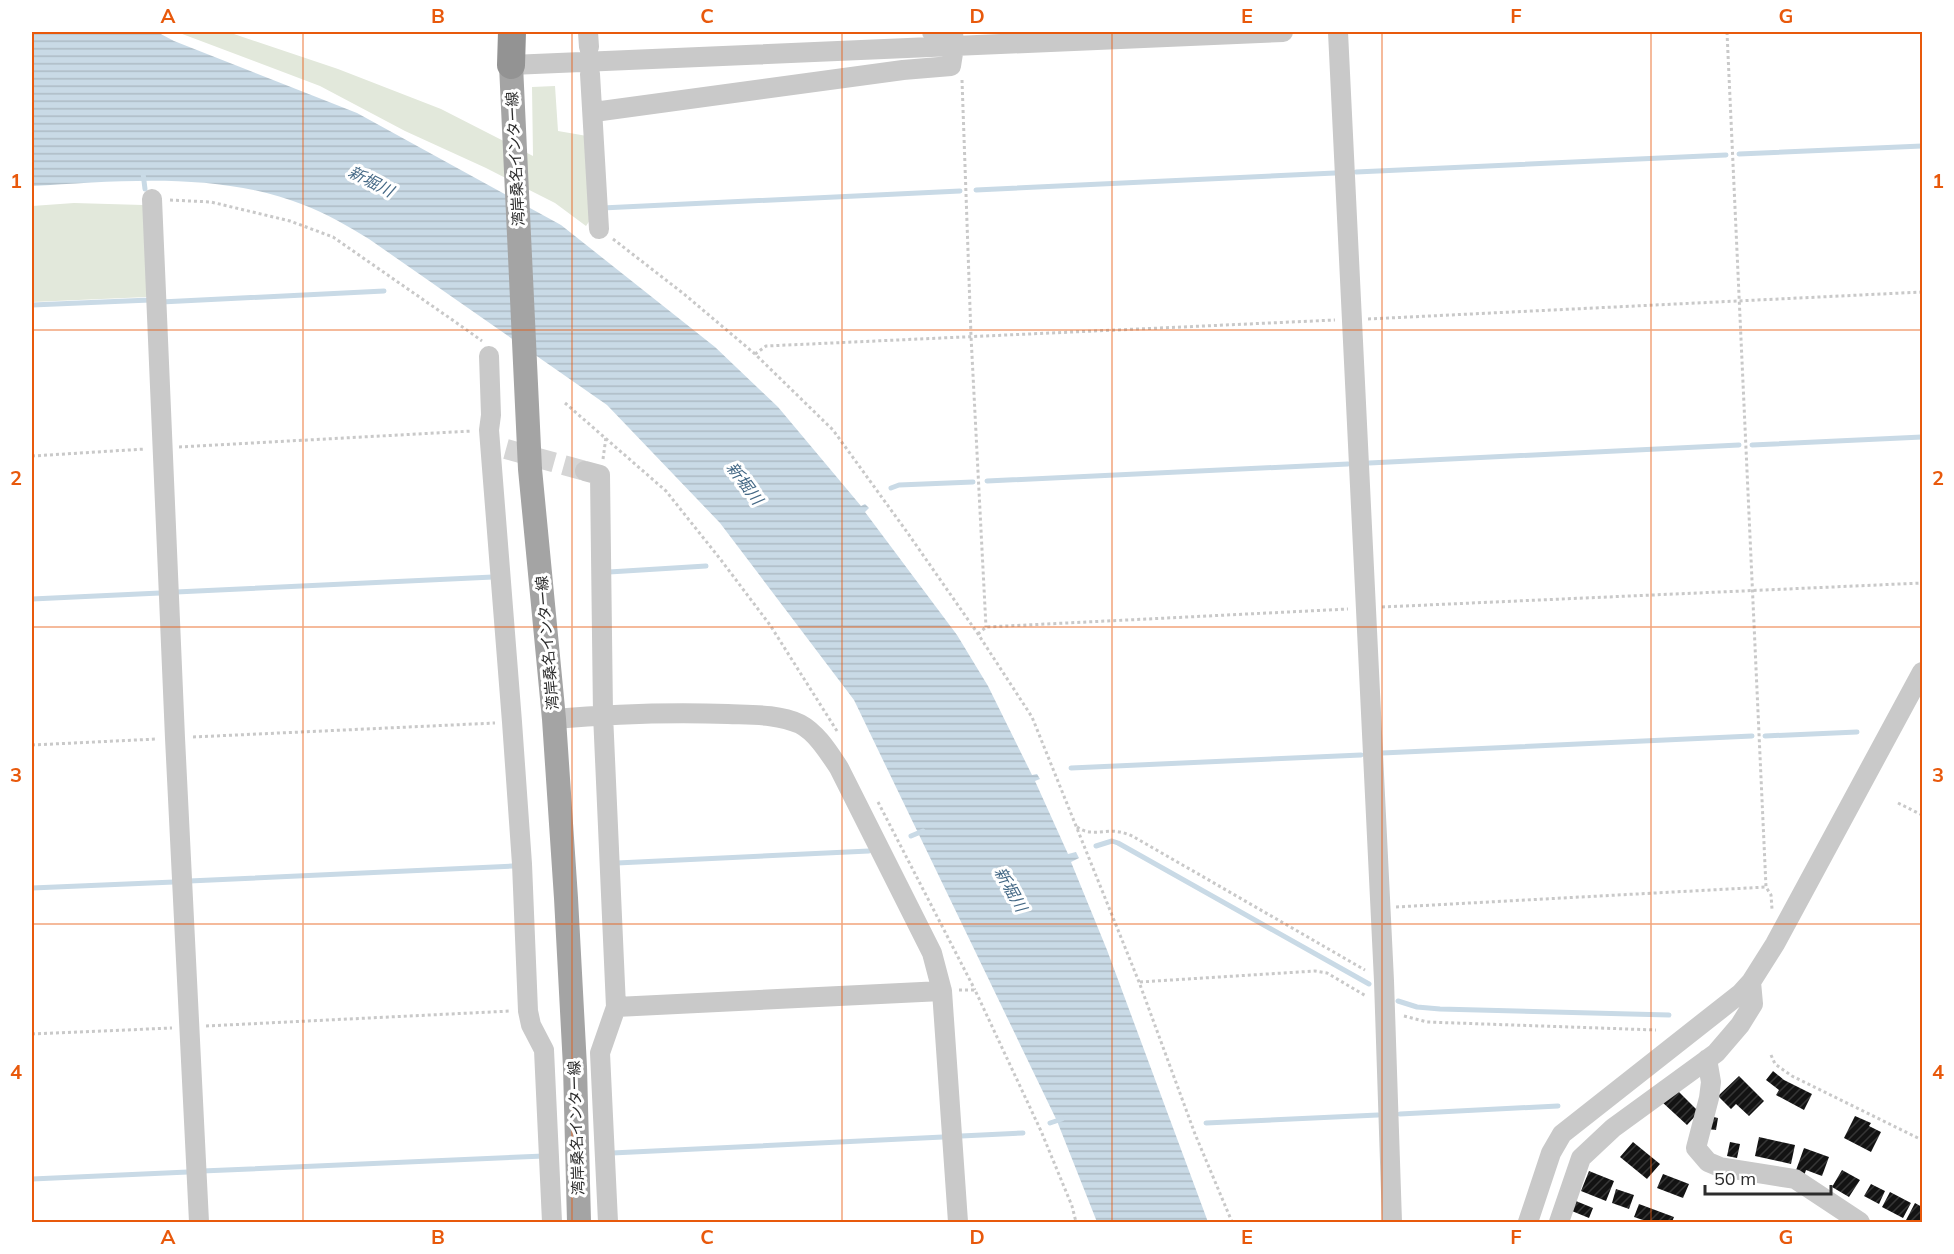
<svg xmlns="http://www.w3.org/2000/svg" width="1954" height="1254" font-family="Mulish,'Noto Sans JP',sans-serif">
<style>
.grass{fill:#e2e8db}
.water{fill:url(#water-rules)}
.lines{fill:none;stroke-linecap:round;stroke-linejoin:round}
.stream{stroke:#c9dae6;stroke-width:5}
.building{fill:url(#building-hatch)}
.minor-tunnel{stroke:#d5d5d5;stroke-width:20;stroke-dasharray:20 10;stroke-linecap:butt}
.path{stroke:#c9c9c9;stroke-width:3;stroke-dasharray:3 3;stroke-linecap:butt}
.minor{stroke:#c9c9c9;stroke-width:20}
.major{stroke:#a4a4a4;stroke-width:24}
.highway{stroke:#939393;stroke-width:28}
.grid{fill:none;stroke:#e8590c;stroke-width:1.5;stroke-opacity:0.55}
.labels{text-anchor:middle;dominant-baseline:central;stroke-width:6;stroke-linejoin:round;paint-order:stroke}
.street-label{font-size:15px;fill:#2c2c2c;stroke:#fff}
.water-label{font-size:16px;font-style:italic;fill:#446885;stroke:#fff}
.neatline{fill:none;stroke:#e8590c;stroke-width:2}
.grid-label{font-size:20px;text-anchor:middle;font-weight:bold;fill:#e8590c}
</style>
<defs>
<pattern id="water-rules" width="6" height="5" patternUnits="userSpaceOnUse" patternTransform="scale(1.5)"><rect width="6" height="5" fill="#c9dae6"/><path d="M0 2.5h6" fill="none" stroke="#adbbc5"/></pattern>
<pattern id="building-hatch" width="6" height="6" patternUnits="userSpaceOnUse" patternTransform="scale(1.5)"><rect width="6" height="6" fill="#131313"/><path d="M-1 1l2-2M0 6l6-6M5 7l2-2" fill="none" stroke="#363636"/></pattern>
</defs>
<rect width="100%" height="100%" fill="#fff"/>
<!-- grass -->
<path class="grass" d="M177,32H228L338,69L441,109L533,156L532,87L555,86L558,131L587,136L590,220L586,226L555,203L486,168L405,131L320,86Z
M74,203L143,205L147,297L32,302V206Z"/>
<!-- water -->
<path class="water" d="M32,32H157L174,41L357,113L561,225L715,347L778,407L861,506L865,504L869,508L865,512L957,635L988,686L1032,775L1037,774L1040,779L1035,781L1068,854L1076,852L1079,858L1071,862L1107,950L1208,1222H1097L1057,1121L854,700L720,523L607,405L369,239C348,226 327,214 304,205C218,171 121,181 32,186Z"/>
<g class="lines">
<!-- stream -->
<path class="stream" d="M1739,154L1922,146
M1356,172L1726,155
M143,173L145,189
M976,190L1335,173
M602,208L960,191
M161,302L384,291
M32,305L150,300V297
M1752,445L1922,437
M1369,463L1739,445
M987,481L1348,464
M891,488L899,485L973,482
M609,572L706,566
M176,592L493,577
M32,599L160,593
M1765,736L1857,732
M1382,753L1752,736
M1071,768L1361,755
M911,836L923,831
M1096,846L1112,841L1118,843L1369,984
M617,863L869,851
M189,881L513,866
M32,888L174,882
M1398,1001L1417,1007L1440,1009L1669,1015
M1400,1114L1558,1106
M1050,1123L1062,1119
M1206,1123L1378,1115
M961,1136L1023,1133
M612,1153L943,1137
M202,1171L544,1156
M32,1179L188,1172"/>
</g>
<!-- building -->
<path class="building" d="M1773,1071L1784,1080L1812,1094L1804,1110L1776,1095L1779,1090L1766,1080Z
M1739,1076L1764,1101L1749,1116L1736,1104L1731,1109L1718,1096Z
M1675,1088L1699,1112L1687,1125L1662,1102Z
M1709,1116L1718,1118L1716,1130L1707,1129Z
M1855,1116L1871,1123L1869,1126L1881,1132L1871,1152L1844,1138Z
M1759,1137L1795,1145L1791,1164L1755,1156Z
M1633,1142L1660,1164L1647,1179L1620,1157Z
M1730,1142L1740,1144L1737,1158L1727,1156Z
M1804,1148L1829,1157L1822,1176L1806,1170L1804,1176L1795,1173Z
M1842,1170L1860,1180L1849,1197L1832,1187Z
M1589,1171L1614,1181L1606,1201L1581,1191Z
M1663,1174L1689,1184L1683,1198L1657,1188Z
M1871,1184L1885,1191L1879,1204L1864,1196Z
M1616,1189L1634,1195L1629,1209L1612,1203Z
M1890,1192L1911,1203L1903,1218L1882,1207Z
M1571,1199L1593,1208L1589,1218L1567,1209Z
M1915,1203L1922,1207V1219L1921,1222H1905Z
M1639,1204L1674,1217L1672,1222H1649L1634,1217Z
M1466,1220V1222H1443V1221Z"/>
<g class="lines">
<!-- minor-tunnel -->
<path class="minor-tunnel" d="M506,449L585,471"/>
<!-- path -->
<path class="path" d="M1727,32L1766,887L1771,895L1772,909
M962,80L971,336L986,627
M170,200L211,202L290,221L333,237L464,328L482,341
M613,239L684,294L755,354L833,430L907,532L978,634L1032,717L1139,982L1195,1134L1232,1222
M1368,319L1922,292
M755,354L766,346L1335,320
M565,403L666,491L721,560L770,625L837,731
M179,447L472,431
M32,456L145,449
M603,459L606,437
M1382,607L1922,583
M978,634L986,627L1348,609
M193,737L495,723
M32,745L157,739
M878,802L975,990
M1898,803L1922,815
M1077,827C1091,837 1105,829 1120,832C1125,833 1130,835 1134,837L1365,970
M1396,907L1766,887
M1140,982L1315,971L1327,973L1366,996
M959,990H975L1041,1131L1072,1206L1076,1222
M1404,1016L1427,1022L1656,1030
M206,1026L511,1011
M32,1034L172,1028
M1771,1055L1775,1064L1792,1076L1922,1140"/>
<!-- minor -->
<path class="minor" d="M588,32L589,47
M932,32H943L954,47
M1338,32L1384,981L1392,1222
M511,65L1283,32
M590,74L599,229
M594,112L903,70L951,66L954,47L953,32
M152,199L175,738L199,1222
M489,356L491,415L489,430L512,722L522,864L528,1011L531,1025L544,1050L552,1222
M585,471L600,475L603,714L616,1007L600,1053L608,1222
M554,719C612,714 670,712 728,714C752,715 778,714 800,724C817,733 829,753 839,768L932,953L942,991L958,1222
M616,1007L942,991
M1707,1059L1711,1082L1709,1098L1696,1148L1708,1162L1720,1167L1795,1179L1860,1222
M1528,1222L1551,1153L1562,1134L1741,993L1751,982L1775,944L1922,672
M1559,1222L1581,1158L1613,1128L1716,1053L1740,1025L1753,1004L1751,982"/>
<!-- major -->
<path class="major" d="M511,65L530,469L554,719L566,898L575,1067L579,1222"/>
<!-- highway -->
<path class="highway" d="M511,65L512,32"/>
</g>
<!-- grid -->
<path class="grid" d="M303,32V1222M572,32V1222M842,32V1222M1112,32V1222M1382,32V1222M1651,32V1222M32,330H1922M32,627H1922M32,924H1922"/>
<g class="labels">
<!-- street labels -->
<g class="street-label">
<text transform="translate(515 159) rotate(-93)">湾岸桑名インター線</text>
<text transform="translate(547 643) rotate(-95)">湾岸桑名インター線</text>
<text transform="translate(576 1128) rotate(-92)">湾岸桑名インター線</text>
</g>
<!-- water labels -->
<g class="water-label">
<text transform="translate(371 181) rotate(27)">新堀川</text>
<text transform="translate(745 483) rotate(53)">新堀川</text>
<text transform="translate(1011 889) rotate(61)">新堀川</text>
</g>
</g>
<!-- border -->
<rect width="1954" height="1254" fill="none" stroke="#ffffff" stroke-width="66"/>
<!-- scale -->
<path d="M1705 1185v9h126v-9" fill="none" stroke="#2c2c2c" stroke-width="3"/>
<text x="1714" y="1185" font-size="18" fill="#2c2c2c" stroke="#ffffff" stroke-width="4.5" paint-order="stroke">50 m</text>
<rect x="33" y="33" width="1888" height="1188" class="neatline"/>
<g class="grid-label">
<text x="168" y="23">A</text>
<text x="438" y="23">B</text>
<text x="707" y="23">C</text>
<text x="977" y="23">D</text>
<text x="1247" y="23">E</text>
<text x="1516" y="23">F</text>
<text x="1786" y="23">G</text>
<text x="16" y="188">1</text>
<text x="1938" y="188">1</text>
<text x="16" y="485">2</text>
<text x="1938" y="485">2</text>
<text x="16" y="782">3</text>
<text x="1938" y="782">3</text>
<text x="16" y="1079">4</text>
<text x="1938" y="1079">4</text>
<text x="168" y="1244">A</text>
<text x="438" y="1244">B</text>
<text x="707" y="1244">C</text>
<text x="977" y="1244">D</text>
<text x="1247" y="1244">E</text>
<text x="1516" y="1244">F</text>
<text x="1786" y="1244">G</text>
</g>
</svg>
